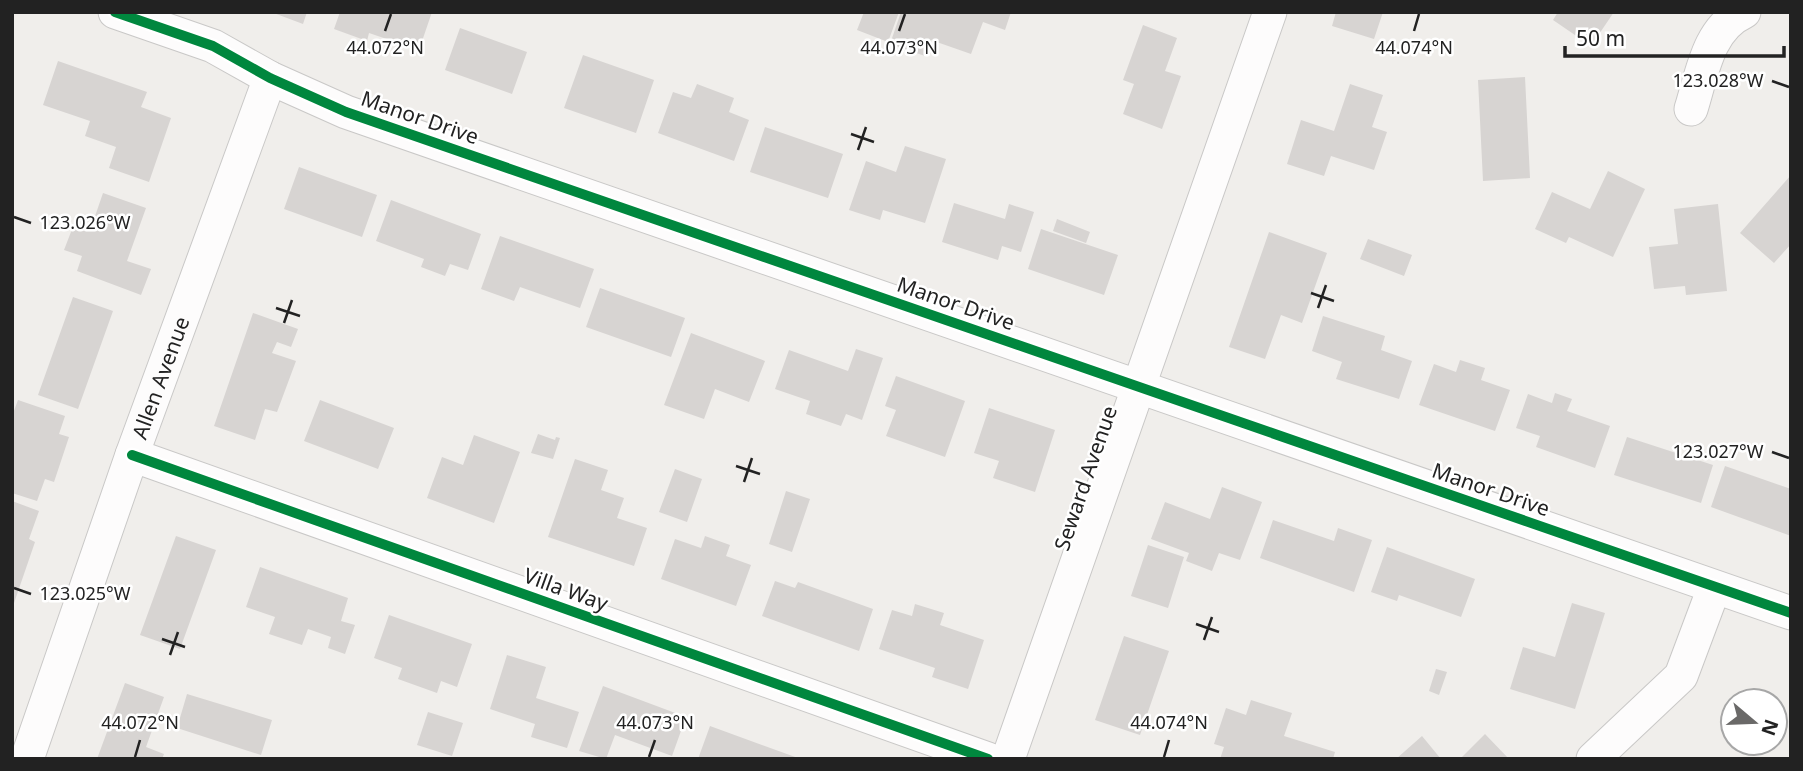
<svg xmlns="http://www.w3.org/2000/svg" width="1803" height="771" font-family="'Noto Sans',sans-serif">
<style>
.building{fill:#d7d4d2}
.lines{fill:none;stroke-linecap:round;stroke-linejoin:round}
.minor-casing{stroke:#c9c8c7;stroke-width:35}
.minor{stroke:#fdfcfc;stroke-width:33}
.cycleway-casing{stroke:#fff;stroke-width:15}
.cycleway{stroke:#00873e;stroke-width:10}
.ticks{fill:none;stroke:#222;stroke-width:2.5}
.labels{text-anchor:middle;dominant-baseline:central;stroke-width:5;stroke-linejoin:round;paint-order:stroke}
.street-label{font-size:21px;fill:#222;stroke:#fff}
.ticks-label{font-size:18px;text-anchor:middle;fill:#222;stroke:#fff;stroke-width:5;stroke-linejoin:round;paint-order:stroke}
</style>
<rect width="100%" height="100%" fill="#f0eeeb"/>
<!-- building -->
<path class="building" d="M271,12H307L303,24Z
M340,12H432L419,50L369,33L367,41L334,29Z
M864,12H899L888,42L857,30Z
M901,12H1011L1005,30L983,22L971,54L931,40L925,56L890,44Z
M1336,12H1383L1374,39L1332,26Z
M1558,12H1614L1591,46L1553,20Z
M1143,25L1177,38L1165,71L1181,76L1162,129L1123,114L1134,84L1123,80Z
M460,28L527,52L512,94L445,70Z
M583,55L654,80L636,133L564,108Z
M58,61L147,92L141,107L171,118L149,182L109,168L116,147L85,136L90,121L43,105Z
M1525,77L1530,178L1483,181L1478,80Z
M697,84L734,98L729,112L749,120L734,161L658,133L673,92L691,98Z
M1350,84L1383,95L1372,127L1387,132L1374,170L1331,156L1324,176L1287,164L1301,120L1334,131Z
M765,127L843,154L828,198L750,172Z
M905,146L946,159L925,223L883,210L880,220L849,210L866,161L896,172Z
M299,167L377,195L362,237L284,209Z
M1608,171L1645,189L1613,257L1569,237L1566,243L1535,229L1552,192L1590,209Z
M1791,175V244L1774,263L1740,233Z
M103,193L146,208L127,261L151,269L141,295L77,271L82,256L64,250L76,219L92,225Z
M391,200L481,234L468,270L450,264L445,276L421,267L424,259L376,241Z
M954,203L1005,219L1009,204L1034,212L1021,252L1002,246L998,260L942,242Z
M1718,204L1727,291L1686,295L1685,286L1654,289L1649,247L1678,244L1674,209Z
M1057,219L1090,232L1086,243L1053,231Z
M1041,229L1118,255L1104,295L1028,269Z
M1269,232L1327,253L1302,323L1281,315L1265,359L1229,347Z
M500,236L594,269L580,308L520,287L514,301L481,289Z
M1368,239L1412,255L1404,276L1360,259Z
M600,288L685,318L671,357L586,327Z
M73,297L113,311L78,409L38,395Z
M253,313L298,329L291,347L277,342L272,353L296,361L277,412L265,409L255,440L214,426Z
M1323,316L1385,336L1381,350L1412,361L1399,399L1336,379L1342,362L1312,351Z
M691,333L765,361L749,402L715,389L704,419L664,405Z
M856,349L883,358L862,420L846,414L841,426L806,414L810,401L775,389L789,350L848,371Z
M1460,360L1485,368L1481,380L1510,390L1495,431L1419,405L1434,364L1456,372Z
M896,376L965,401L945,457L886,436L896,410L885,406Z
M1555,393L1572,399L1567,411L1610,426L1595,468L1536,447L1540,436L1516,428L1528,394L1552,403Z
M18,400L65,416L59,434L69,437L54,482L45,479L37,501L12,493V416Z
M320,400L394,428L378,469L304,441Z
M989,408L1055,430L1035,492L993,478L999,461L974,453Z
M538,434L555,440L556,437L560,438L553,459L531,453Z
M474,435L520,452L494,523L427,498L442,457L463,465Z
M1627,437L1713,465L1701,503L1614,475Z
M575,459L608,470L601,490L624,498L617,518L647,528L634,566L548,537Z
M1725,466L1791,489V536L1711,507Z
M675,469L702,479L687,522L659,512Z
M1222,487L1262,502L1240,560L1219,553L1212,571L1186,561L1189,553L1151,539L1165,502L1210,519Z
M786,491L810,499L792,552L769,544Z
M12,501L39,511L29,539L35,542L13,606Z
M1273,520L1334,541L1338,528L1372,540L1354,592L1260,558Z
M176,536L216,550L180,649L140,635Z
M705,536L730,545L726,556L751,565L736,606L661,579L675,539L701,548Z
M1148,545L1184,557L1168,608L1131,596Z
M1387,547L1475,579L1461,617L1399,595L1397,601L1371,592Z
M260,567L348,598L341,621L355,625L345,654L328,648L331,637L308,629L302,645L269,634L275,617L246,607Z
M775,581L795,588L798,582L873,609L859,651L762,616Z
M1572,603L1605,613L1575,709L1510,689L1523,647L1555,657Z
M915,604L944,613L940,625L984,640L968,689L932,677L935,668L879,649L892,610L912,616Z
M389,615L472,644L457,687L441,681L437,693L398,679L402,668L374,658Z
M1124,636L1169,651L1140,735L1095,720Z
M507,655L546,667L536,698L579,712L567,748L531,737L535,724L490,709Z
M1436,669L1447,672L1439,695L1429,691Z
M125,683L164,697L146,747L164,754L162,759H97Z
M603,686L686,717L672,756L615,735L606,759L579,751Z
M187,694L272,720L261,755L177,728Z
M1251,700L1292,713L1284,736L1335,752L1333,759H1220L1224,747L1214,744L1226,708L1246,715Z
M428,712L463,723L452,756L417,745Z
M710,726L798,758V759H698Z
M1485,734L1509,759H1460Z
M1422,736L1441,759H1396Z"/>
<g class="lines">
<!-- minor casing -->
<g class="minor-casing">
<g id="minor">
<path d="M115,12L213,46L270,78L346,112L1791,613"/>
<path d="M1691,109C1702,74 1708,28 1744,12"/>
<path d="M132,455L988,759"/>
<path id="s1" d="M27,759L132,455L270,78"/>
<path d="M1008,759L1270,12"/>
<path d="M1593,759L1681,676L1714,588"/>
</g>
</g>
<!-- minor -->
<use href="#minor" class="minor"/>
<!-- cycleway casing -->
<g class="cycleway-casing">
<path id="cycleway" d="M115,12L213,46L270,78L346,112L1791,613
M132,455L988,759"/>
</g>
<!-- cycleway -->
<use href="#cycleway" class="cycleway"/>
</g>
<!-- ticks -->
<path class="ticks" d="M385,31L391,14M899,31L905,14M1414,31L1419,14M1772,81L1789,87M851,134L874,142M858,150L866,127M14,217L31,223M1311,293L1334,301M276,308L300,316M1318,308L1326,285M284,323L292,300M1772,452L1789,458M736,466L760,474M744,482L752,458M14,588L31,594M1196,624L1219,632M162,639L185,647M1204,640L1212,617M170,655L178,632M135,757L140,740M649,757L655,740M1164,757L1169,740"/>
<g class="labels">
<!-- street labels -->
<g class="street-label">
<text transform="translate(420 117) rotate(19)">Manor Drive</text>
<text transform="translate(956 303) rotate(19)">Manor Drive</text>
<text stroke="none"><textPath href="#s1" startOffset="404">Allen Avenue</textPath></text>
<text transform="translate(1085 478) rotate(-71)">Seward Avenue</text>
<text transform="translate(1491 489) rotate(19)">Manor Drive</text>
<text transform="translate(566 589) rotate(20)">Villa Way</text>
</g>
</g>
<g class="ticks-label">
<text x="385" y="54">44.072°N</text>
<text x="899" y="54">44.073°N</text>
<text x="1414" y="54">44.074°N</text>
<text x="1718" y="87">123.028°W</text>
<text x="85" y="229">123.026°W</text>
<text x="1718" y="458">123.027°W</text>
<text x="85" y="600">123.025°W</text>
<text x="140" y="729">44.072°N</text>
<text x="655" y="729">44.073°N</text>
<text x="1169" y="729">44.074°N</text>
</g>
<!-- border -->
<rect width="1803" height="771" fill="none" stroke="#222222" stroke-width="28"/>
<!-- north arrow -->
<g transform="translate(1754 722) rotate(109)"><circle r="33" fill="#ffffff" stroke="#a7a7a7" stroke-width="2"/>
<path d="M0-5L12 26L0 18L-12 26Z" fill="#6a6968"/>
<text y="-10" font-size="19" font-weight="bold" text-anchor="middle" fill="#222222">N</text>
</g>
<!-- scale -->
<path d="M1565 46v10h219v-10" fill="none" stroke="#222222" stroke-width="3.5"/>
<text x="1576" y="46" font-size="21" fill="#222222" stroke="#ffffff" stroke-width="5" paint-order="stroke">50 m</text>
</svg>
